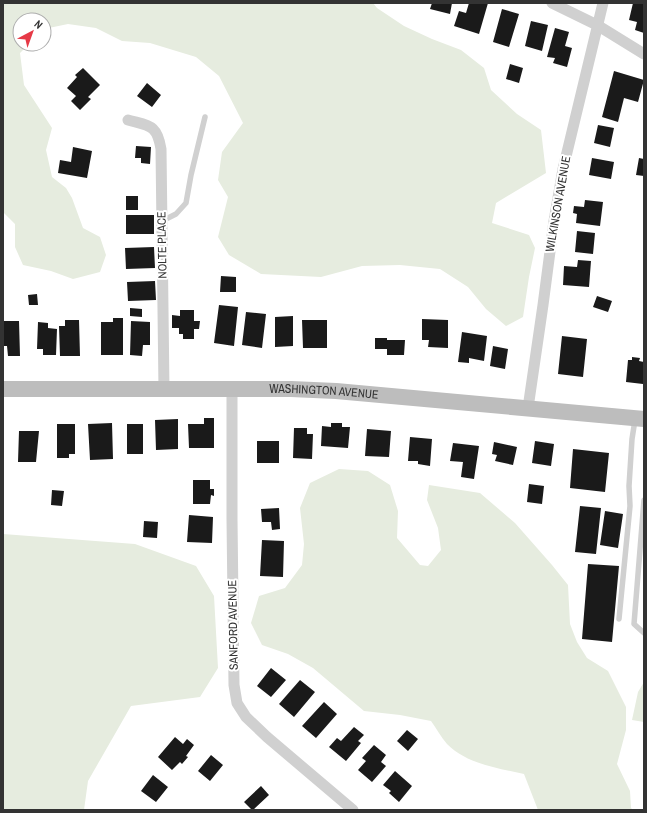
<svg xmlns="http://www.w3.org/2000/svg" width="647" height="813" font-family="'Archivo Narrow',sans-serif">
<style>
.green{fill:#e6ecdf}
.building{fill:#1a1a1a}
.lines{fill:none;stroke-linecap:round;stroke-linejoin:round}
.lane{stroke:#d0d0d0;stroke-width:5.5}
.street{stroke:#d0d0d0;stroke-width:11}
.secondary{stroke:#bdbdbd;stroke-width:16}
.labels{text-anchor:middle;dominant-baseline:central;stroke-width:4;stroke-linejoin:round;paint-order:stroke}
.street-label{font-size:12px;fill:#333;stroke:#fff}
</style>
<rect width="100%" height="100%" fill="#fff"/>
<!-- green -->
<path class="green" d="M3,3H373L377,8L404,26L432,39L461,50L484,68L491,90L517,114L541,130L546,173L496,203L492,223L529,235L535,248L529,277L523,317L506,326L486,309L468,287L440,269L400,265L362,266L321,277L261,274L229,255L218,237L228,197L218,180L222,152L243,123L219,76L196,57L150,43L122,41L96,28L68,24L44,29V20H20V44H29L20,53L24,85L52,128L46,150L52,177L66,188L72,198L83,228L100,237L106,255L100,272L73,279L51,271L23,265L15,247V224L3,212Z
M339,469L368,471L390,485L398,511L397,538L420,565L428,566L441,550L438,528L427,500L429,485L480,493L515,523L552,565L568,585L570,624L577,642L587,658L608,671L626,707V730L617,764L630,791L631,808L633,810H538L524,774C497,768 467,764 447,744C441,737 436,728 431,721L400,715L364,711L313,668L288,654L262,645L251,623L259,596L285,588L302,565L304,544L300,508L310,483Z
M3,534L135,544L196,566L214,596L218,668L200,697L131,706L88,781L84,810H3Z
M644,682V722L632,720L638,692Z"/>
<!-- building -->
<path class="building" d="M432,3H452L450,14L430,9Z
M469,3H488L479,34L454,26L459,11L466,13Z
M633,3H644V33L635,30L637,22L629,20Z
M502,9L519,14L509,47L493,42Z
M531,21L548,25L542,51L525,46Z
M555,28L569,32L565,46L572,48L567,67L553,63L555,58L547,57Z
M510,64L523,68L519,83L506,79Z
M83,68L100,85L88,97L91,99L80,110L71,101L76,96L67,88L77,77L75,75Z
M614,71L644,80L638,102L624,98L618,122L602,117Z
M147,83L161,95L152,107L137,96Z
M598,125L614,128L610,147L594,143Z
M136,146L151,147L150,164L141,163V158H135Z
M73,147L92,151L87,178L58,173L60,160L71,162Z
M592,158L614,162L611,179L589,175Z
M639,158L644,159V176L636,175Z
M126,196H138V210H126Z
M585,200L603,202L600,226L576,223L577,214L573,213L574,206L584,207Z
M126,215H154V234H126Z
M577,231L595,233L593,254L575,252Z
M154,247L155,268L126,269L125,248Z
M578,260L591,261L589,287L563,285L564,266L577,267Z
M221,276L236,277V292H220Z
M155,281L156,300L128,301L127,282Z
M37,294L38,305H29L28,295Z
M597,296L612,301L608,312L593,307Z
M219,305L238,307L234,346L214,343Z
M130,308L142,309V317L130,316Z
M180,310H194V321H200L199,329H194V339H183V334H179V328H172V315L180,316Z
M246,312L266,314L262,348L242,345Z
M293,316V346L275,347V317Z
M113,318H123V355H101V322H113Z
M422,319L448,320V348L428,347L429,340H422Z
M65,320H79L80,356H60L59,326H65Z
M302,320H327V348H303Z
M3,321H19L20,356H8L7,346H3Z
M131,321L150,322V345H143L142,356L130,355Z
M38,322L48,323V328L57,329L56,355H43V349H37Z
M462,332L487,336L484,361L469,358V363L458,362Z
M562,336L587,339L583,377L558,374Z
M375,338H387V340H405L404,355H387V349H375Z
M493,346L508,349L505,369L490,366Z
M632,357L640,358L639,361L644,362L643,384L626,382L628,360H632Z
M204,418H214V448H189L188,424H204Z
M178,419V449L156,450L155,420Z
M112,423L113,459L90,460L88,424Z
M331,423H342V427H350L348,448L321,446L322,426L331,427Z
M57,424H75V454H69V458H57Z
M127,424H143V454H127Z
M294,428H307V434H313L312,459L293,458Z
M367,429L391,431L389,457L365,456Z
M19,431H39L36,462H18Z
M410,437L432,439L430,466L418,464V461H408Z
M257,441H279V463H257Z
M535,441L554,444L551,466L532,463Z
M494,442L517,447L513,465L495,461L497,455L492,454Z
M453,443L479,446L474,479L461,477L463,462L450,461Z
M573,449L609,453L605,492L570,488Z
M193,480H210V489H214V496L211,495L210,504H193Z
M529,484L544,486L542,504L527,502Z
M52,490L64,491L62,506L51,505Z
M580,506L601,508L596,554L575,552Z
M279,508L280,529L272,530L271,522H262L261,509Z
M605,511L623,514L618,548L600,545Z
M189,515L213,517L212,543L187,542Z
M144,521L158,522L157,538L143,537Z
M262,540L284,541L283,577L260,576Z
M588,564L619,566L612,642L582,639Z
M271,668L286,680L271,697L257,686Z
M300,680L315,692L294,717L279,704Z
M324,702L337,714L316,738L302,726Z
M354,727L364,735L358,741L361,743L346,761L329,747L337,738L341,741Z
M407,730L418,739L408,751L397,741Z
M175,737L183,744L187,739L194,745L186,756L188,757L182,764L180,762L172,770L158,757Z
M374,745L386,755L381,762L386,766L372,782L358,770L366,761L362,758Z
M211,755L223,765L210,781L198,771Z
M395,771L412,786L399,802L389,793L391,791L383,785Z
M153,775L168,787L156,802L141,791Z
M261,786L269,795L253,810H252L244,802Z"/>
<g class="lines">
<!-- lane -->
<path class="lane" d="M162,221L176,214L186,203L191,175L205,117
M644,500L634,624L644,633
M619,619L630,506L629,486L632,439L635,420"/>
<!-- street -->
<path class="street" d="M552,3L597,25L644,54
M128,120C149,126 157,124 161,149L164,390
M232,388V519L234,685L237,703L246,717L267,737L353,810
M528,408L543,305L554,221L563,169L603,3"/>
<!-- secondary -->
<path class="secondary" id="s1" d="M3,389H291L336,391L644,419"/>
</g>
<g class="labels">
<!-- street labels -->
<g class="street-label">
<text transform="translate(558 204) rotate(-80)">WILKINSON AVENUE</text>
<text transform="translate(162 245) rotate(-91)">NOLTE PLACE</text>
<text stroke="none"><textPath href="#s1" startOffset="321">WASHINGTON AVENUE</textPath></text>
<text transform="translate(233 625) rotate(-91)">SANFORD AVENUE</text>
</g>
</g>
<!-- border -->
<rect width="647" height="813" fill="none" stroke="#333333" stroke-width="8"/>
<!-- north arrow -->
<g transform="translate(32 32) rotate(41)"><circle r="19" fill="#ffffff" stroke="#adadad"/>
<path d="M0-3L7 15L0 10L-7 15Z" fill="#e63946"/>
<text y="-6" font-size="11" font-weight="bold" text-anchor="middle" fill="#333333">N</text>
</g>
</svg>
